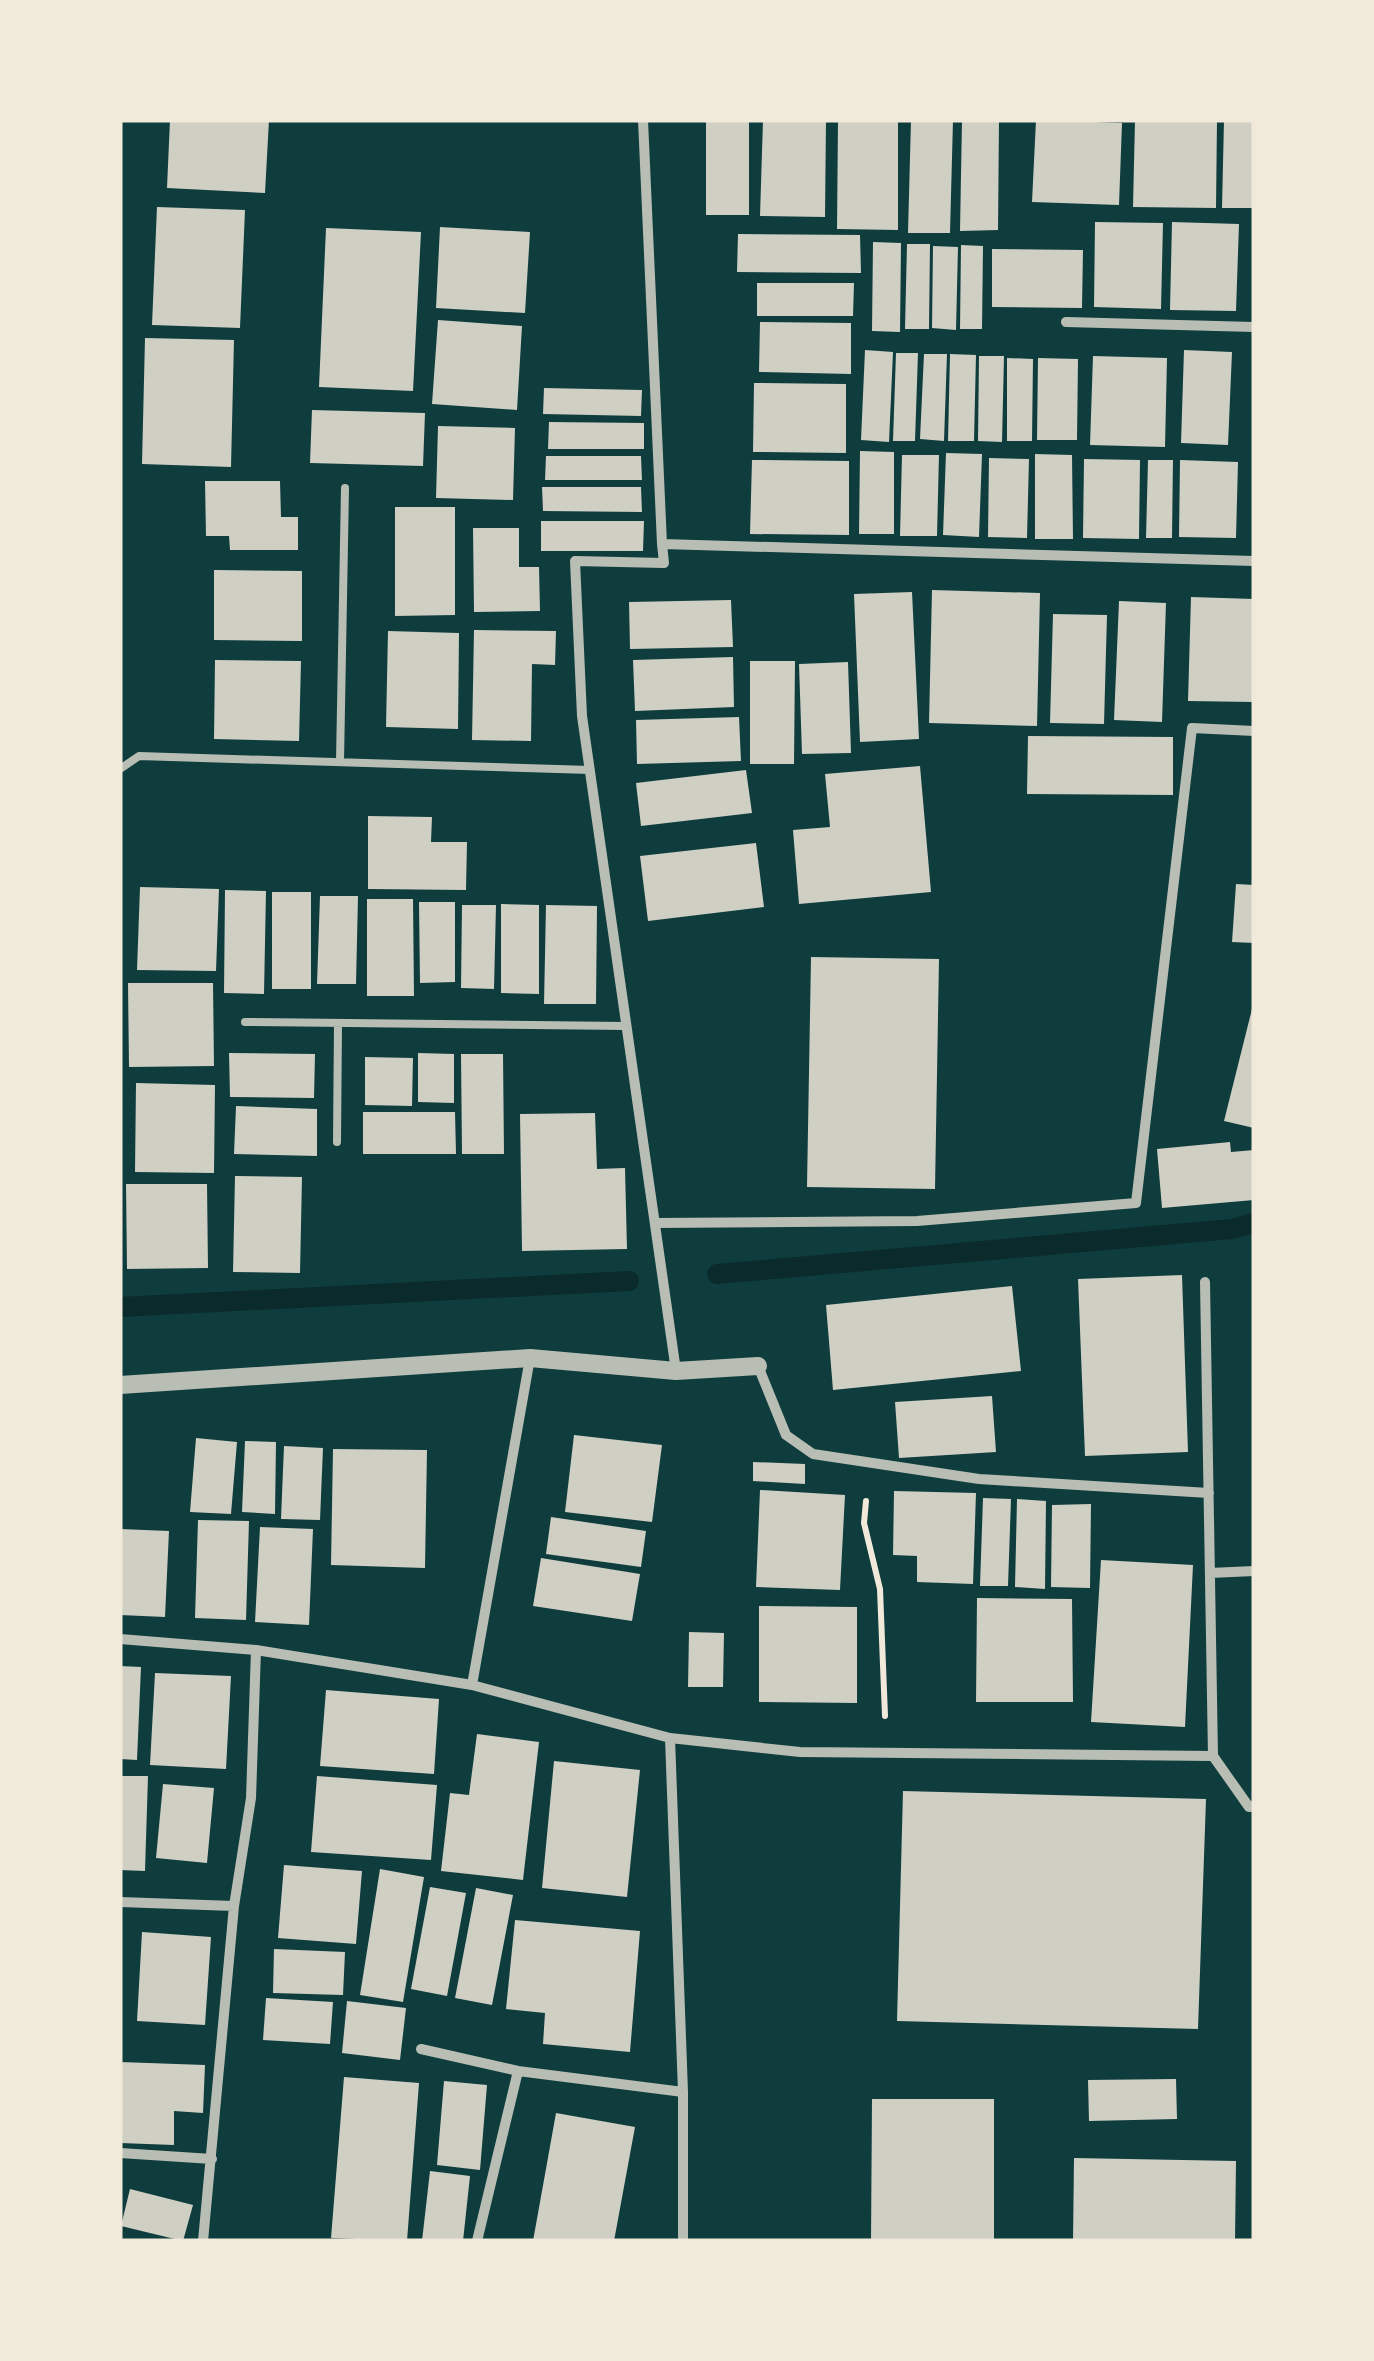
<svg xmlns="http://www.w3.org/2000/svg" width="1374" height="2361" font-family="'Fira Sans Condensed',sans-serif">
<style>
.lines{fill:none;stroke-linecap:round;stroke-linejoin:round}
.stream{stroke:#0a2a2b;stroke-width:20}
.building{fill:#cfcfc3}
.path{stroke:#f1e9da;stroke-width:6}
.service{stroke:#b8beb3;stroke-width:8}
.minor{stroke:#b8beb3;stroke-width:10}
.tertiary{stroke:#b8beb3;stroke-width:18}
</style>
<rect width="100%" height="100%" fill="#0f3d3e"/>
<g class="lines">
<!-- stream -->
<path class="stream" d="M717,1274L1232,1229L1254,1223
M120,1307L629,1281"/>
</g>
<!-- building -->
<path class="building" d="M170,120H269L265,193L167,188Z
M706,120H749V215H706Z
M763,120H826L825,217L760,216Z
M838,120H898V230L837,229Z
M911,120H953L950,233H908Z
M962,120H999L998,230L960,231Z
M1036,120L1122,123L1119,205L1032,202Z
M1135,120H1217L1216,208L1133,207Z
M1224,120H1254L1252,208H1222Z
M157,207L245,210L240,328L152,325Z
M1095,222L1163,223L1161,309L1094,307Z
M1172,222L1239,224L1236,311L1170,310Z
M440,227L530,232L525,313L436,308Z
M326,228L421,232L413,391L319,387Z
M738,234L860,235L861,273L737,272Z
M873,242L901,243L900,332L872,331Z
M907,244H930L929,329H905Z
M961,245L983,246L982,329H960Z
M933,246L958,247L956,330L932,328Z
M992,249L1083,250L1082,308L992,307Z
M757,283H854L853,316H757Z
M438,320L522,326L517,410L432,404Z
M760,322L851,323V374L759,372Z
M145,338L234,340L231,467L142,464Z
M865,350L893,352L889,442L861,440Z
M1184,350L1232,352L1228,445L1181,443Z
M896,353H918L915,441H893Z
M924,354H947L944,441L920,439Z
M950,354L976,355L974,441H948Z
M979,356H1004L1002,442L978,441Z
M1093,356L1167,358L1165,447L1090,445Z
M1007,358L1033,359L1032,441H1007Z
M1038,358L1078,359L1077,440H1037Z
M754,383L846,384V453L753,452Z
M544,388L642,390L641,416L543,414Z
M312,410L425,413L423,466L310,463Z
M549,422L644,423V449H548Z
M438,426L515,428L513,500L436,498Z
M860,451L894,452V534H859Z
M946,453L982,454L979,537L943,535Z
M1035,454L1072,455L1073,539H1035Z
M902,455H939L937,536H900Z
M546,456H641L642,480H545Z
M989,458L1029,459L1027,538L988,537Z
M1084,459L1140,460L1139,539L1083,538Z
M752,460L849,461V535L750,534Z
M1148,460H1173L1172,538H1146Z
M1180,460L1238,462L1236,538L1179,537Z
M205,481H280L281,517H298V550H230L229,536H206Z
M542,487H641L642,512L543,511Z
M395,507H455V615L395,616Z
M541,521H644L643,551H541Z
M473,528H519V567H539L540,611L474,612Z
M214,570L302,571V641L214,640Z
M932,590L1040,593L1037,726L929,723Z
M912,592L919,739L860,742L854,594Z
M1191,597L1254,599V702L1188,701Z
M731,600L733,647L630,649L629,602Z
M1119,601L1166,603L1162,722L1114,720Z
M1053,614L1107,615L1104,724L1050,723Z
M474,630L556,631L555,665L532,664L531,741L472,740Z
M388,631L459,633L458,729L386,727Z
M733,657L734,707L635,711L633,660Z
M215,660L301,661L299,741L214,739Z
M750,661H795L794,764H750Z
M848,662L851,753L802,754L799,664Z
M739,717L741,761L637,764L636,720Z
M1028,736L1173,737V795L1027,794Z
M920,766L931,892L799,904L793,830L830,827L825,774Z
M746,770L752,813L641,826L636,783Z
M368,816L432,817L431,842H467L466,890L368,889Z
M756,843L764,907L648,921L640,856Z
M1236,884L1254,885V943L1232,942Z
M140,887L219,889L216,971L137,970Z
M225,890L266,891L264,994L224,993Z
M272,892H311V989H272Z
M320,896H358L356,984H317Z
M367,899H413L414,996H367Z
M419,902H455V982L420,983Z
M501,904L539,905V994L501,993Z
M462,905H496L494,989L461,988Z
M546,905L597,906L596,1004H544Z
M811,957L939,959L935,1189L807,1187Z
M128,983H213L214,1066L129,1067Z
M1253,1005H1254V1128L1224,1121Z
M229,1053L315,1054L314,1098L230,1097Z
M418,1053L454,1054V1103L418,1102Z
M461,1054H503L504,1154H462Z
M365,1057L413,1058L412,1106L365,1105Z
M136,1083L215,1085L214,1173L135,1172Z
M236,1106L317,1109V1156L234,1154Z
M363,1112H455L456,1154H363Z
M595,1113L597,1169L625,1168L627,1249L522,1251L520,1114Z
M1230,1142L1231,1152L1254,1150V1200L1162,1208L1157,1149Z
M235,1176L302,1177L300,1273L233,1272Z
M126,1184H207L208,1268L127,1269Z
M1182,1275L1188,1452L1085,1456L1078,1279Z
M1012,1286L1021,1371L833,1390L826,1305Z
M992,1396L996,1452L899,1458L895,1402Z
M574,1435L662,1445L652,1522L565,1512Z
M196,1438L237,1442L231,1514L190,1512Z
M245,1441L276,1442L275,1514L242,1512Z
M284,1446L323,1448L320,1520L281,1519Z
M333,1449L427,1450L425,1568L331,1565Z
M753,1462L805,1464V1484L753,1481Z
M760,1490L845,1495L840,1590L756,1587Z
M894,1491L976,1493L973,1584L917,1582V1556L893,1555Z
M983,1498L1011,1499L1008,1586H980Z
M1017,1499L1046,1501L1045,1589L1015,1587Z
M1091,1504L1090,1588L1051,1587L1052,1505Z
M551,1517L646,1531L641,1567L546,1554Z
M198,1520L249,1521L246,1620L195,1618Z
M260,1527L313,1529L309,1625L255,1622Z
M120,1529L169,1531L165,1617L120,1615Z
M541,1558L640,1574L632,1621L533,1606Z
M1101,1560L1193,1565L1185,1727L1091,1722Z
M977,1598L1072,1599L1073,1702H976Z
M759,1606L857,1607V1703L759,1702Z
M689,1632L724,1633L723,1687H688Z
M120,1666L141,1667L137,1760L120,1759Z
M155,1673L231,1676L226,1769L150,1765Z
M326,1690L439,1699L434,1774L320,1766Z
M477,1734L539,1742L523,1880L441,1871L450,1793L469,1795Z
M554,1761L640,1770L627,1897L542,1888Z
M120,1776H148L145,1871L120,1870Z
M317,1776L437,1785L431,1860L311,1852Z
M163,1784L214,1788L207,1863L156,1858Z
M903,1791L1206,1799L1198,2029L897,2021Z
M284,1865L362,1871L356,1944L278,1938Z
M380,1869L424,1877L403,2002L360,1995Z
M430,1887L466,1893L447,1996L411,1989Z
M476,1888L513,1895L492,2005L455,1998Z
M515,1920L640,1931L630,2052L543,2044L545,2013L506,2009Z
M142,1932L211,1937L205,2025L137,2021Z
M274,1949L345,1952L343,1995L273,1993Z
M266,1998L333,2002L330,2044L263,2040Z
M347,2001L406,2008L400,2060L342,2053Z
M120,2062L205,2065L203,2113L174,2111V2145L120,2143Z
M344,2077L419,2083L407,2241L331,2238Z
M1176,2079L1177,2119L1089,2121L1088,2080Z
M444,2081L487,2085L480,2170L437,2165Z
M872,2099H994V2241H871Z
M556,2113L635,2127L614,2241H533Z
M1074,2158L1236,2161L1235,2241H1073Z
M430,2171L470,2176L463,2241H422Z
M130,2189L193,2205L183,2241L121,2226Z"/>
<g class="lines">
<!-- path -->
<path class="path" d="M866,1501L864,1523L880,1589L885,1716"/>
<!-- service -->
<path class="service" d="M340,762L345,488
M120,769L139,756L590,770
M245,1022L626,1026
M337,1142L338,1023"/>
<!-- minor -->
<path class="minor" d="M643,120L662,544L1254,561
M1066,322L1254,327
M662,544L664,563L575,561L582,716L676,1371
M655,1223L917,1221L1136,1203L1192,728L1254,731
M1205,1282L1213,1756
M758,1366L786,1435L813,1454L979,1479L1209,1493
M1210,1573L1254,1571
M120,1639L256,1650L472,1685L670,1738L800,1752L1213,1756L1249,1807L1254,1806
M472,1685L530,1358
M670,1738L683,2092V2241
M120,1902L234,1906
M421,2049L518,2071L683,2092
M120,2153L212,2159
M203,2241L234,1906L251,1798L256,1650
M477,2241L518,2071"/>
<!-- tertiary -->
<path class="tertiary" d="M120,1385L530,1358L676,1371L758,1366"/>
</g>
<!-- border -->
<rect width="1374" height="2361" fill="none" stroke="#f1e9da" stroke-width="245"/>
</svg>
